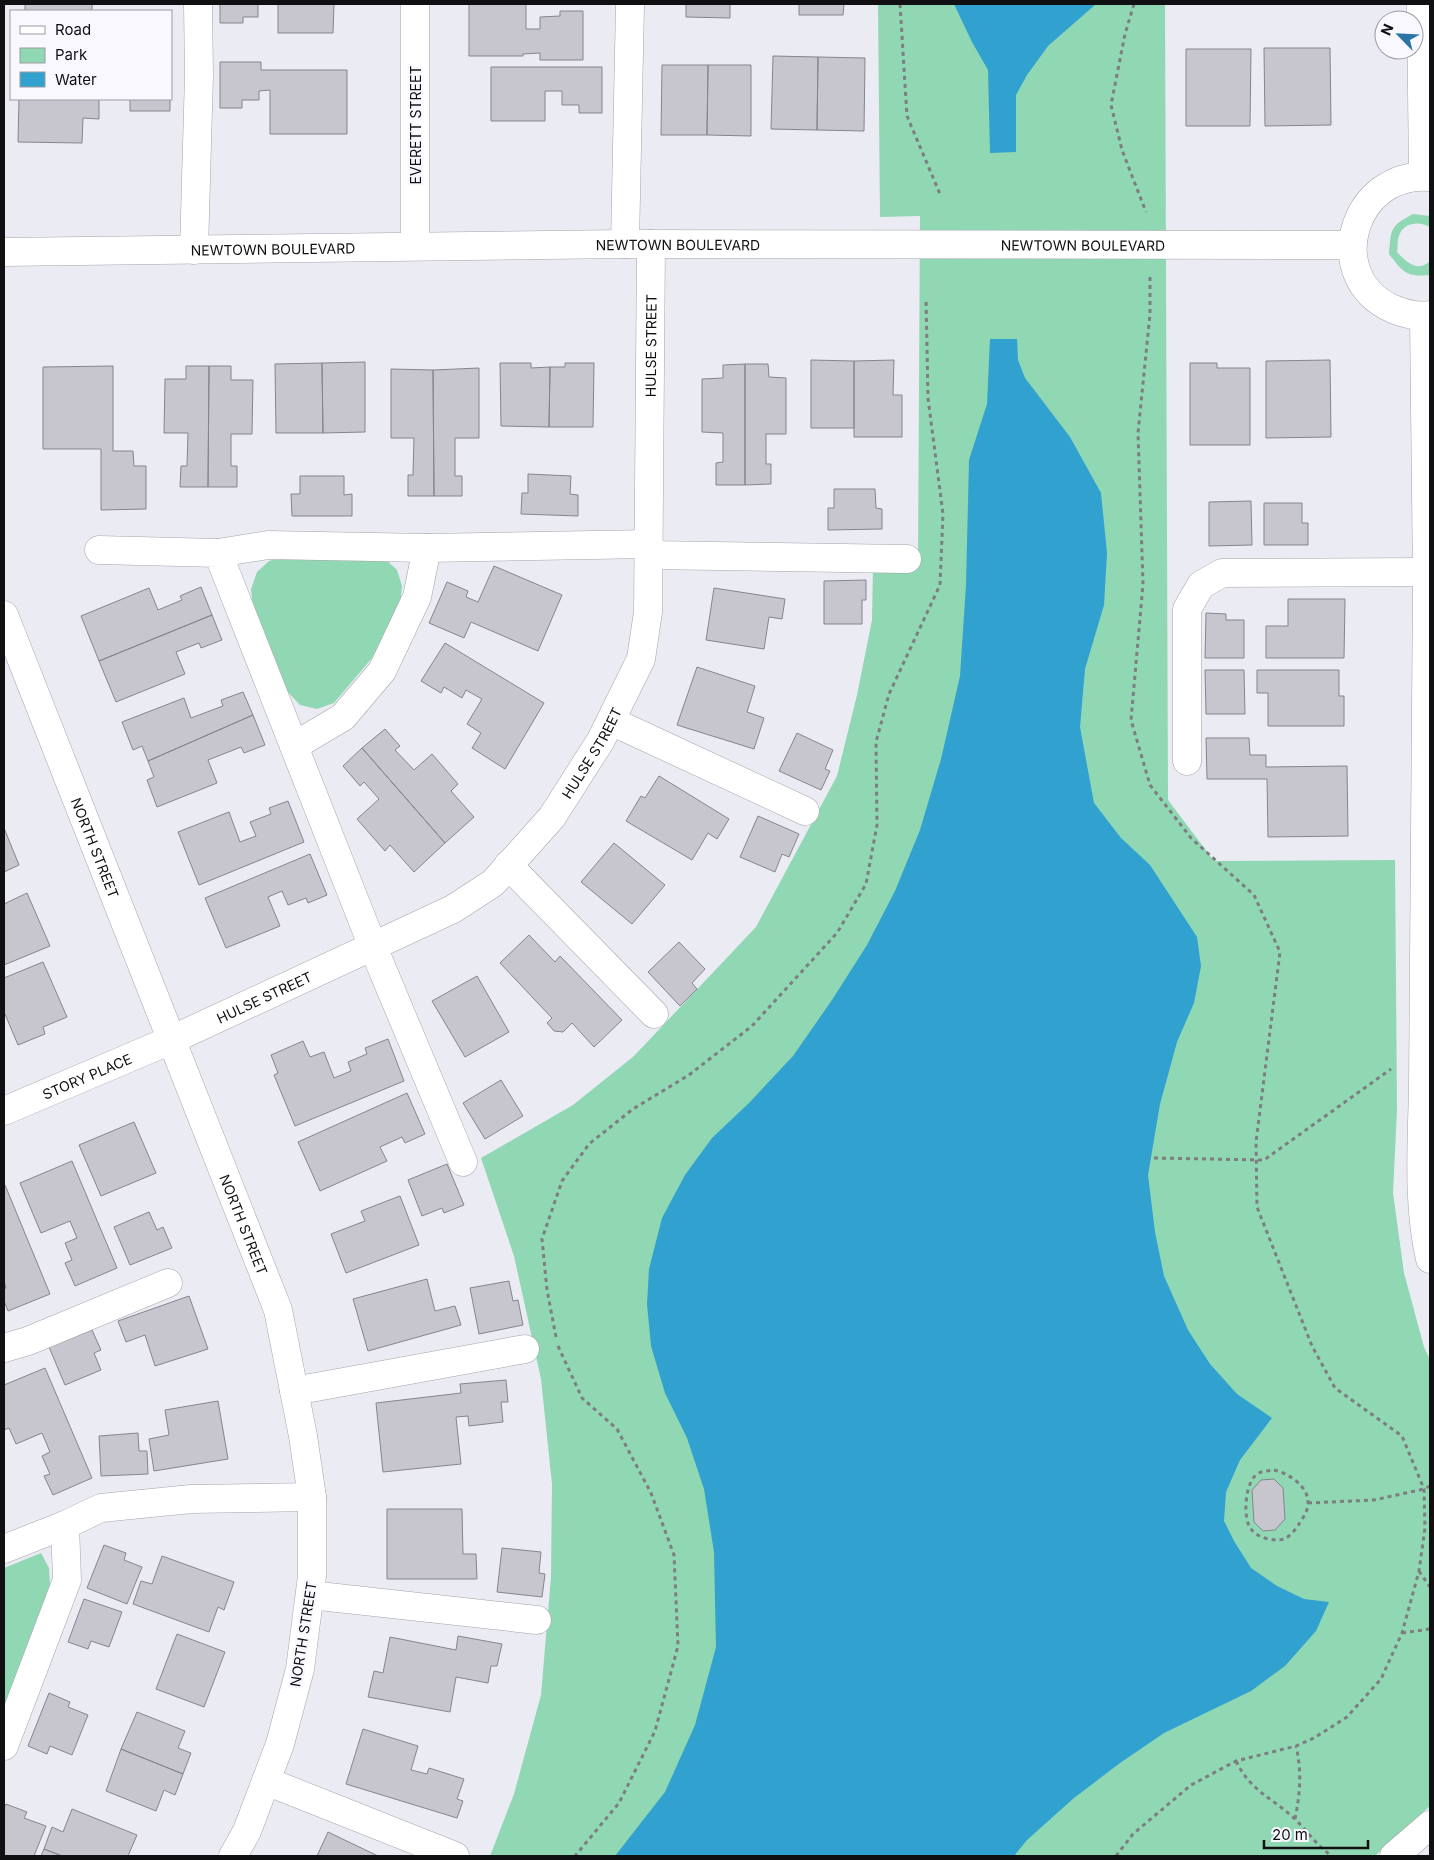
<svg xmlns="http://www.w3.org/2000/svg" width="1434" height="1860" font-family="Inter,sans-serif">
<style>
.green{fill:#90d7b3}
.water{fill:#31a1d0}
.building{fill:#c7c6ce;stroke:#85858c}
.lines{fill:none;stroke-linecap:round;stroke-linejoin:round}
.minor-casing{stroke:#a5a4ac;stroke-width:29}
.path{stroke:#7d7d82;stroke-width:3;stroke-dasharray:4 4;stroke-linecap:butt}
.minor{stroke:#fff;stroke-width:28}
.labels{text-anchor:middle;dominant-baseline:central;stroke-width:5;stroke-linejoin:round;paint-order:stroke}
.street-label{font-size:14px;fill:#101013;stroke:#f9f8ff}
</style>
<rect width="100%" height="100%" fill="#ebebf3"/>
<!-- green -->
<path class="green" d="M878,4H1165L1168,800L1214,861L1395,860L1397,1110L1393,1193L1404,1273L1424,1347L1430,1360V1806L1375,1856H490L514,1794L541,1695L551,1577L552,1484L541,1379L514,1256L481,1158L573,1105L634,1056L756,927L837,776L857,695L872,620L873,566L918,567L920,216L880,217Z
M1413,214L1430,216V227C1420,221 1403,222 1399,236C1397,240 1398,247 1397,252C1406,262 1418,273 1430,261V275C1406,277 1404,273 1389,254C1391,229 1390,226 1413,214Z
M285,556L383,557L397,570L402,586L400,604L372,658L334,703L317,709L300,705L287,691L253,609L251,589L257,572L269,561Z
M41,1553L49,1568L50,1585L4,1712V1568Z"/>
<!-- water -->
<path class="water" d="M954,4H1096L1048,46L1027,75L1016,95V152L990,153L988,70L972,42Z
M990,339H1017L1018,360L1025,378L1070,437L1101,493L1107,553L1104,605L1085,669L1080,727L1094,803L1121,838L1150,865L1197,937L1201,966L1194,1003L1177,1042L1160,1104L1148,1175L1155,1232L1164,1276L1188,1330L1210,1364L1237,1394L1272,1418L1240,1460L1226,1492L1224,1521L1234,1541L1251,1568L1277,1586L1304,1599L1329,1602L1316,1631L1285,1666L1251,1691L1164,1733L1120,1763L1074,1798L1027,1840L1014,1856H615L665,1792L695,1725L716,1647L714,1552L704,1489L687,1438L665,1393L651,1346L647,1304L649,1269L662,1218L685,1175L712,1138L749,1103L793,1056L832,1000L867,945L895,891L920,830L941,759L960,676L966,585L969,460L987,404Z"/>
<!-- building -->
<path class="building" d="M25,4H92V11H25Z
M220,4H258V17H243V23H220Z
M278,4H334L333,33H278Z
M469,4H526V29H540V17L560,16V11H583V60H540V53L523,54V56H469Z
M686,4H730V18L686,17Z
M799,4H844L843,15H799Z
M1264,48H1330L1331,125L1265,126Z
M1186,49H1251L1250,126H1186Z
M773,56L818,57L817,130L771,129Z
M818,57L865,58L864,131L817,130Z
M220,62H261V70H347V134H270V90L259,91V100H242V108H220Z
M662,65H708L707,135H661Z
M708,65H751V136L707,135Z
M491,67H602V113H579V105H562V91H545V121H491Z
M19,99H99V119L83,118L82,143L18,142Z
M130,99H170V111H130Z
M811,360L854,361V428H811Z
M894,360L893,395H902V437H854V361Z
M1330,360L1331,437L1266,438V361Z
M365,362V432L323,433L322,363Z
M322,363L323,433H276L275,364Z
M500,363H531V368L550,367L549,427L501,426Z
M565,363H594L593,427H549L550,367H565Z
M1190,363H1217V368H1250V445H1190Z
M745,364V485H716V463L723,462V433L702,432V379L723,378V365Z
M745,364H768L769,377L786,378V434H766V464H771V484L745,485Z
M113,366V451H133L134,466H146V509L101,510V449H43V367Z
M186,366H209L208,487H180L181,466H187L188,433H164L165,379H186Z
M209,366H231V380H253L252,434H231V466H237V487H208Z
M479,368V438H455V476H462V496H434L433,370Z
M391,369L433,370L434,496H408V475H413L414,438H391Z
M528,474L571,476L570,494L578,495V516L521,514L522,493H528Z
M300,476H344V495L352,494V516H292L291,494H300Z
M834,489H875L876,508L882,509V529L828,530V508H834Z
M1251,501L1252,545L1209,546V502Z
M1264,503H1302V523H1308V545H1264Z
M494,566L562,595L538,651L471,622L464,638L429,623L447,582L468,591L466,597L478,602Z
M866,580V600H862V624H824V581Z
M201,587L212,615L99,661L81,616L149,588L158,610L182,600L180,596Z
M714,588L785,599L782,619L769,617L764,649L706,640Z
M1288,599H1345L1344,658H1266V626H1288Z
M1206,613L1226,614V620H1244V658H1205Z
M212,615L222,640L201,648L199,643L176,652L185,674L116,702L99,661Z
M445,643L544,703L505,769L472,748L481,733L467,724L482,699L466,690L462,698L444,687L441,693L421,681Z
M697,667L755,686L747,712L764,718L754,749L677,725Z
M1205,670H1244L1245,714H1206Z
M1257,670H1339V696H1344V726H1268V693H1257Z
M243,692L253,715L148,761L142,746L133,750L122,722L184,698L191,718L223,706L221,700Z
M253,715L265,745L244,753L241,747L208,760L217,783L157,807L147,780L154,777L148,761Z
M385,729L400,746L395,750L414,770L432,754L458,784L451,791L474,817L445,843L362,748Z
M797,733L833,750L825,769L830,771L821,790L779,771Z
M1206,738H1249L1250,755H1266V767L1347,766L1348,836L1268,837L1267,779H1207Z
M362,748L445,843L414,872L390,845L385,851L357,819L379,799L364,782L360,786L343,766Z
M659,776L729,819L717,839L708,833L692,860L626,821L641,796L645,798Z
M288,801L304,842L199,885L178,832L229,812L240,842L256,836L250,822L271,814L269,808Z
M758,816L799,834L789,857L782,854L775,872L740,857Z
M4,828L19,865L4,872Z
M614,843L665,885L632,924L581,882Z
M310,854L327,895L308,903L306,898L288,905L282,891L268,897L280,926L226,948L205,898Z
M27,893L50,946L4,965V904Z
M529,935L555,962L560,956L622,1020L594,1047L572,1023L563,1032L554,1031L547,1023L552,1018L500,963Z
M679,942L705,969L692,983L697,989L680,1006L648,972Z
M43,962L67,1017L43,1027L45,1034L18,1045L5,1014L4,1015V978Z
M477,976L509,1032L465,1057L432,1001Z
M388,1039L404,1081L295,1126L274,1075L278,1073L271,1055L303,1041L310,1057L324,1052L334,1078L351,1071L348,1062L367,1054L365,1048Z
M501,1080L523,1116L485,1139L463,1103Z
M407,1093L425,1134L405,1143L402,1137L380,1147L387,1161L320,1191L298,1142Z
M134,1122L156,1173L101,1196L79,1145Z
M72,1161L117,1268L75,1286L65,1263L72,1260L65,1243L77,1238L70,1221L41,1233L20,1183Z
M447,1164L464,1205L444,1213L442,1208L422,1216L408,1180Z
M5,1185L50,1294L8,1311L4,1301V1289L6,1288L4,1281V1186Z
M400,1196L419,1245L346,1273L331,1234L365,1221L361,1211Z
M149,1212L157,1230L163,1227L172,1248L130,1265L114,1227Z
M427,1279L435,1311L455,1306L461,1325L368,1351L353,1299Z
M509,1281L513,1301L518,1300L523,1325L479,1334L470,1288Z
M189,1296L208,1349L155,1366L145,1335L126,1342L118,1321Z
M92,1330L101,1350L94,1353L101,1370L65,1385L49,1347Z
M45,1368L92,1478L53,1495L44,1476L50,1474L42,1456L50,1452L42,1433L16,1444L9,1428L4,1430V1385Z
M506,1380L508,1402H501L503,1422L469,1426L468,1416L456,1417L461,1464L383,1472L376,1403L461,1393L460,1384Z
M218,1401L228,1459L154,1471L149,1439L169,1435L165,1410Z
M138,1433L139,1451H147L148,1474L101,1476L99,1436Z
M1274,1479L1283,1488L1285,1519L1275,1530L1263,1531L1254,1522L1252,1490L1261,1480Z
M387,1509H462L463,1554H476L477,1579H387Z
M104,1545L126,1553L124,1560L142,1567L127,1604L87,1588Z
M502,1548L541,1552L539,1573L545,1574L542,1597L497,1592Z
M162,1556L234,1582L224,1610L218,1607L209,1632L133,1604L141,1581L152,1584Z
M84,1599L122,1612L109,1647L91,1641L88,1649L68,1642Z
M177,1634L225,1652L204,1707L156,1689Z
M458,1636L502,1644L497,1666H491L488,1683L456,1677L450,1712L368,1697L374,1671L383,1673L390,1637L456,1650Z
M49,1693L70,1702L68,1707L88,1715L72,1755L50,1746L47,1754L28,1746Z
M137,1712L185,1731L178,1748L191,1753L183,1774L121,1749Z
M363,1729L418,1746L411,1770L427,1774L429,1768L464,1779L457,1799L463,1801L457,1818L346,1784Z
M121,1749L183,1774L175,1795L164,1790L156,1811L106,1791Z
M6,1804L27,1812L24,1818L46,1826L34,1856H4V1808Z
M72,1809L137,1835L128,1856H62L44,1849L52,1827L63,1832Z
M328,1832L378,1856H317Z
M44,1849L62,1856H41Z"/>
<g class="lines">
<!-- minor casing -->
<g class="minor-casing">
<g id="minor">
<path d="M415,4V246"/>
<path d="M1421,4L1423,176"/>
<path d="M1430,177C1353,170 1321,277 1393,309C1405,314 1417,317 1430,315"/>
<path d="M625,244L630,4"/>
<path d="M194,250L199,75L198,4"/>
<path id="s1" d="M4,252L625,244L1352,245"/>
<path d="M1424,316L1427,581L1423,1085C1422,1143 1417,1202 1430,1259"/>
<path d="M99,550L218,553L373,947L463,1162"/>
<path d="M218,553L268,545L427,548L649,544"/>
<path d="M649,555L907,559"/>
<path id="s2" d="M4,615L278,1310L303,1436L312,1497V1576L300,1669L280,1744L247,1831L233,1856"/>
<path d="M611,721L805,811"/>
<path d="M294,746L343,717L382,671L417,597L427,548"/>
<path d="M1187,761V609L1201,585L1222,573L1426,572"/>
<path d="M508,865L654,1014"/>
<path id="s3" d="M4,1111L171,1040L453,909L493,883L552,817L601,740L641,659L648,612L651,244"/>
<path d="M4,1348L28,1341L168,1283"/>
<path d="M294,1391L525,1349"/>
<path d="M4,1549L65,1525L101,1508L191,1499L312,1497"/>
<path d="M310,1595L537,1620"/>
<path d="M4,1746L67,1580L65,1525"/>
<path d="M266,1781L455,1856"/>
<path d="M1394,1856L1430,1825"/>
</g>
</g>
<!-- path -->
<path class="path" d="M900,4L907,116L940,194
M1134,4L1125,34L1111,105L1122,150L1146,212
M1154,1158L1264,1160L1391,1069
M556,1337L547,1290L542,1239L562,1181L589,1144L633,1109L689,1075L752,1026L837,933L866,884L877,825L876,742L889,694L940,585L943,514L928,398L926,298
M558,1346L582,1398L617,1429L651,1493L674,1555L678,1646L655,1731L619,1803L575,1856
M1274,1470C1288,1473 1308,1486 1308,1502C1309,1509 1303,1518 1299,1524C1297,1528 1291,1535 1286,1538C1277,1543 1257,1538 1251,1529C1242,1518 1245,1479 1259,1473C1262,1471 1269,1471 1274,1470Z
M1308,1503L1374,1500L1424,1489L1430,1486
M1419,1571L1430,1587
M1402,1633L1430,1629
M1236,1761C1251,1792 1273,1798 1296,1820C1308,1832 1318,1847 1332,1856
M1295,1819C1300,1794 1302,1772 1296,1746
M1116,1856L1133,1834L1191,1785L1236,1761L1296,1746L1314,1738L1347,1717L1381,1679L1402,1633L1419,1571L1425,1528L1424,1489L1402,1436L1335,1388L1312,1346L1257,1207L1256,1142L1280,952L1254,895L1191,838L1150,785L1131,720L1143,584L1138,433L1150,314V277"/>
<!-- minor -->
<use href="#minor" class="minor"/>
</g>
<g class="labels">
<!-- street labels -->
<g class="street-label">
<text transform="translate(415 125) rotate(-90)">EVERETT STREET</text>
<text stroke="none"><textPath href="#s1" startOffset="674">NEWTOWN BOULEVARD</textPath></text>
<text stroke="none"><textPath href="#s1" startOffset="1079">NEWTOWN BOULEVARD</textPath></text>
<text stroke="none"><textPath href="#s1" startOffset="269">NEWTOWN BOULEVARD</textPath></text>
<text stroke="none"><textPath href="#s3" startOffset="1124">HULSE STREET</textPath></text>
<text stroke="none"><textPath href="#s3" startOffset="704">HULSE STREET</textPath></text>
<text stroke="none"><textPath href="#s2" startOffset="250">NORTH STREET</textPath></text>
<text stroke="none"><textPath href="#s3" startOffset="284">HULSE STREET</textPath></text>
<text stroke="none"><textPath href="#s3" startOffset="90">STORY PLACE</textPath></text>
<text stroke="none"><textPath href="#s2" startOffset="655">NORTH STREET</textPath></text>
<text transform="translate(303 1634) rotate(-81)">NORTH STREET</text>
</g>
</g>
<!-- border -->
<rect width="1434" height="1860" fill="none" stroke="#101013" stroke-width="10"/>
<!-- legend -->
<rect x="10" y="10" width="162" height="90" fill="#f9f8ff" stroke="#9c9ba1"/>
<rect x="20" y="26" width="25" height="8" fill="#ffffff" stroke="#9c9ba1"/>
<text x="55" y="35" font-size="15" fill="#101013">Road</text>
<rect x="20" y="48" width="25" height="15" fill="#90d7b3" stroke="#9c9ba1"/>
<text x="55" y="60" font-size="15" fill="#101013">Park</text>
<rect x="20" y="72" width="25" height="15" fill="#31a1d0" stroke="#9c9ba1"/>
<text x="55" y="85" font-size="15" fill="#101013">Water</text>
<!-- north arrow -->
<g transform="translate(1399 35) rotate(294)"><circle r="24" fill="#f9f8ff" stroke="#9c9ba1"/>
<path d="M0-4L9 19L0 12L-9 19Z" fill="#2b74a7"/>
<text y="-8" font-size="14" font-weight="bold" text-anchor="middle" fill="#101013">N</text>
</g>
<!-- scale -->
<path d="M1264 1840v8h104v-8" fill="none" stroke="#101013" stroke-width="2.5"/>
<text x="1272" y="1840" font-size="15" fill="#101013" stroke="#f9f8ff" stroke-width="4" paint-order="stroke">20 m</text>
</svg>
